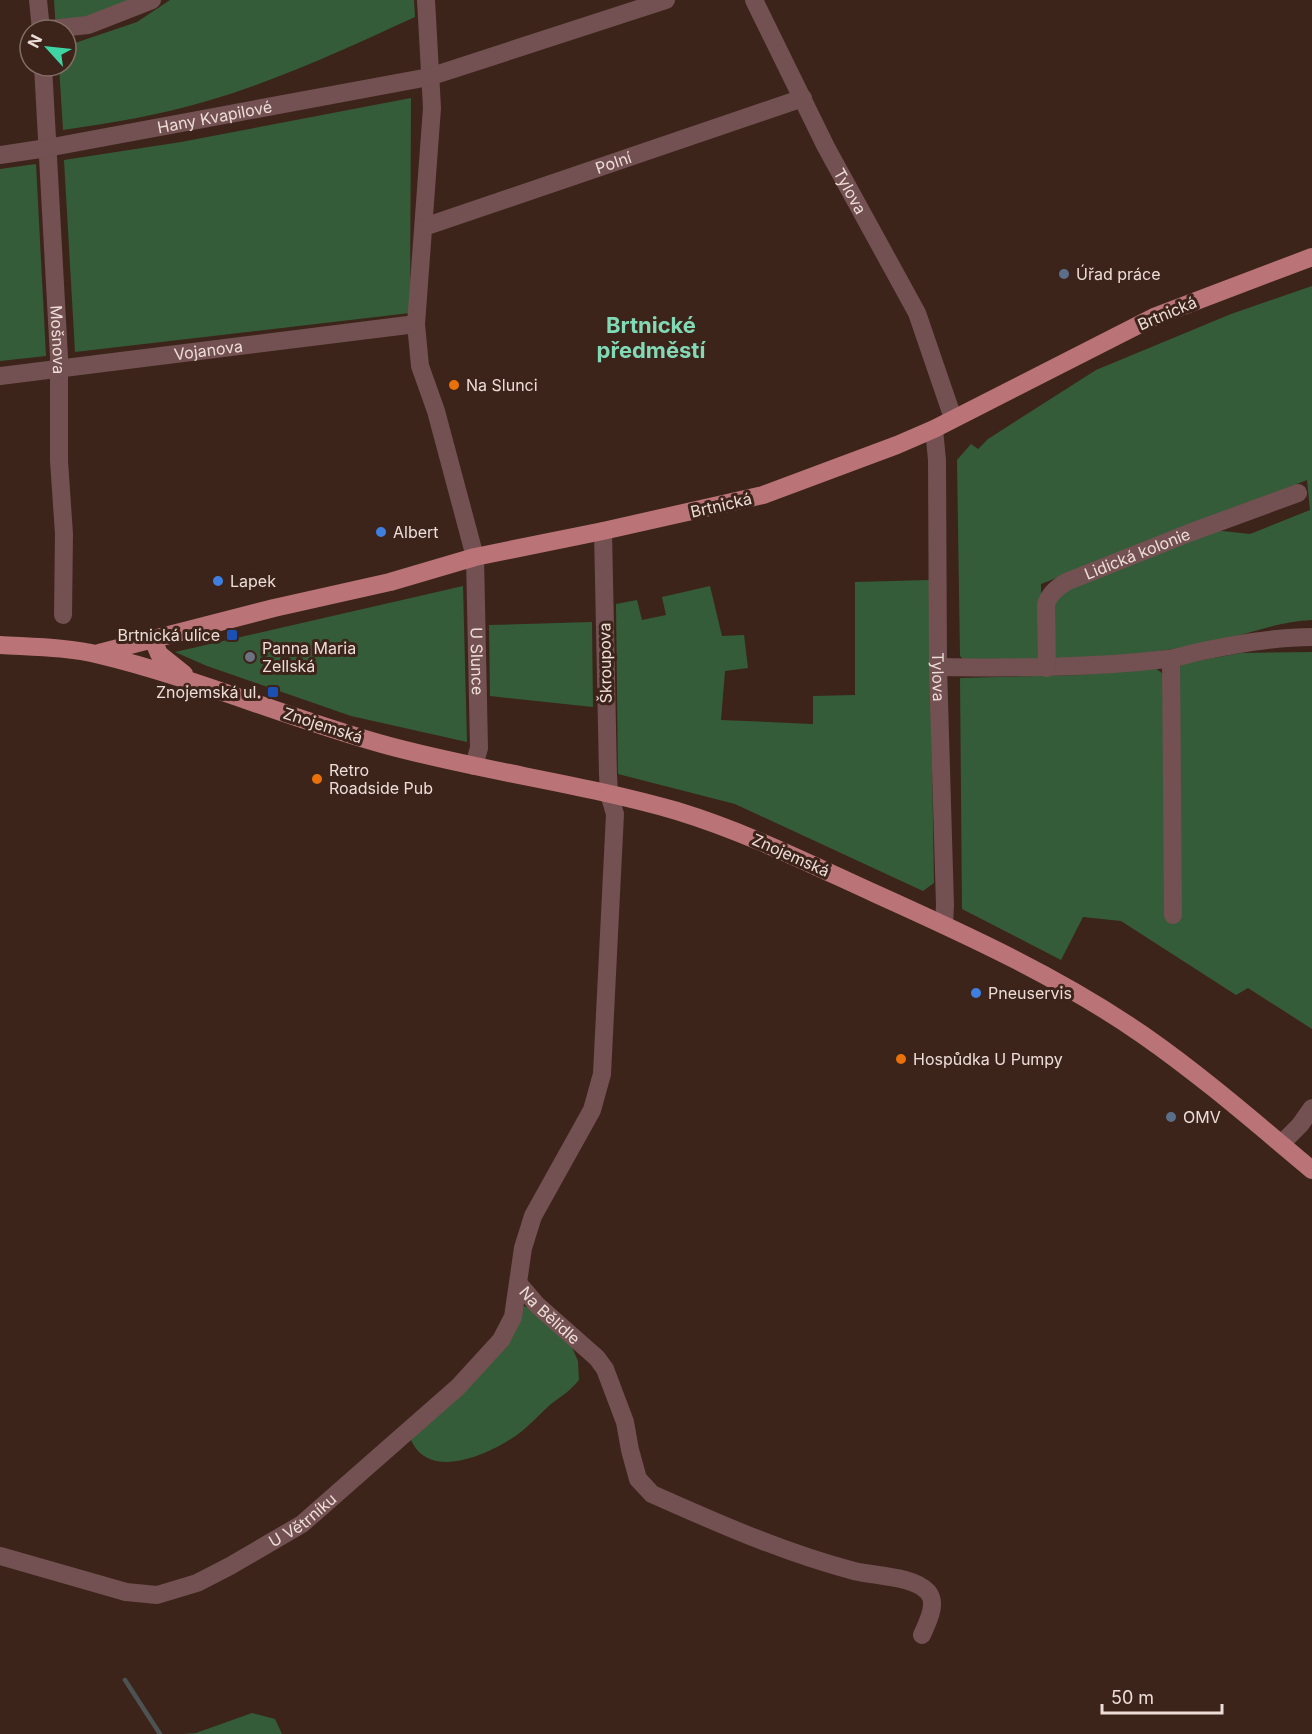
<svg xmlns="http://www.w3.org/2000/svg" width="1312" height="1734" font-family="Inter,sans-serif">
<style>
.green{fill:#355c38}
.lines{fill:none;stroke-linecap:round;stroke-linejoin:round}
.stream{stroke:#4d5353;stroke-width:4.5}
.minor{stroke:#735051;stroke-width:18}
.major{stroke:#ba7376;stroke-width:18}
.service-dot{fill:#5c6f8a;stroke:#3c241b;stroke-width:2}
.food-dot{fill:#e8710a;stroke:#3c241b;stroke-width:2}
.shop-dot{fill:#3f7fe0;stroke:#3c241b;stroke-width:2}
.transit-dot{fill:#1a4fb4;stroke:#3c241b;stroke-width:2}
.worship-dot{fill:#6b7280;stroke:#3c241b;stroke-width:2}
.labels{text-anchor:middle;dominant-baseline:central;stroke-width:6;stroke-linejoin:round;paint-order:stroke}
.street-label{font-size:16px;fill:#edddd7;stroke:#3c241b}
.poi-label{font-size:16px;fill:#edddd7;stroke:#3c241b;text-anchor:start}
.district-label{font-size:22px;font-weight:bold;fill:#81d9b6;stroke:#3c241b}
</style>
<rect width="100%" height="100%" fill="#3c241b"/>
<!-- green -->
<path class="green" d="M54,0H135L56,30Z
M170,0H414L415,17C347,48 279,80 207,101C160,115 111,123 63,130L59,66H66V46L137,22Z
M411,98L410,313L75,352L64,160L181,142Z
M36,164L46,356L0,361V169Z
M1312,286V620C1280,621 1249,634 1218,641C1165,652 1113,657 1059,661L1054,655V605L1062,592L1213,530L1250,534L1310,510L1307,480L1041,584V655L1033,663H967L960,656L957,460L971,444L978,449L988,439L1096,370L1231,314Z
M929,580L934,883L923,891L735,804L618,774L616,604L637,600L642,620L666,615L662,597L710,586L722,636L744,635L748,668L725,671L721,720L813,724V696L855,695V582Z
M463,586L467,742L351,716L207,666L175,652Z
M592,622L593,707L490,696L489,625Z
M1312,652V1029L1248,988L1236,995L1121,921L1083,917L1061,960L962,909L960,678L1080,675L1155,668L1162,673L1164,679L1178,670L1182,664L1191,662L1241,653Z
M524,1306L529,1308L571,1345L578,1361L579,1380C571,1390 562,1396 551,1404C540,1414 529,1426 517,1435C494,1451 444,1476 419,1452C416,1449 413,1444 411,1440L416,1429Z
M252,1713L275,1719L282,1734H183L196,1733Z"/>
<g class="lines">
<!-- stream -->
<path class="stream" d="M125,1680L160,1734"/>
<!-- minor -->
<g class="minor">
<path d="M38,0L41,30"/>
<path id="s1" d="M426,0L432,108L416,324L420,366L436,411L475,557L479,748L474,766"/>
<path id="s2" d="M754,0L826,147L917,313L953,418"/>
<path d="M41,30L88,25L152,0"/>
<path id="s3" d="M43,66L59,357V461L64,534L63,615"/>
<path id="s4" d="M0,155L47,148L429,77L666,0"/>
<path id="s5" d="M424,227L803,98"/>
<path id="s6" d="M0,376L416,324"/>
<path id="s7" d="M934,429L937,460L938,667L945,905L944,925"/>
<path d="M1171,659L1173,915"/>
<path d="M938,667C1015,668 1091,668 1167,659C1178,658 1188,654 1198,652C1235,644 1274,637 1312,637"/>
<path id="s8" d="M1047,668L1046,604C1050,593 1057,588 1066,582L1189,533L1298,493"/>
<path d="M1281,1144L1300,1125L1312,1108"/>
<path id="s9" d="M519,1284L537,1305L597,1358L605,1369L625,1422L630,1450L638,1479L652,1494C717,1523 785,1553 854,1571C874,1576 914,1576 928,1592C938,1604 927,1623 922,1635"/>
<path id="s10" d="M0,1556L126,1592L157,1595L197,1583L230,1566L302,1524L458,1387L501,1340L513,1317L523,1248L533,1216L592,1110L602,1074L615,814L609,794L608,775L603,531"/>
</g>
<!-- major -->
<path class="major" d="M153,639L159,654L184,674
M0,645C33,647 68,647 100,655C196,678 287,718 382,744C479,771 580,783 677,811C746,832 810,864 876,894C967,935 1061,978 1143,1035C1202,1076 1257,1124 1312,1170
M99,653L274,608L390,582L475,557L603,531L763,495L897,445L934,429L1154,317L1312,257"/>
</g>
<!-- markers -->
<g class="service-dot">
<circle cx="1064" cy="274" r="6"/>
<circle cx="1171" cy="1117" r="6"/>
</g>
<g class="food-dot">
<circle cx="454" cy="385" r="6"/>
<circle cx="317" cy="779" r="6"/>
<circle cx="901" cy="1059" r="6"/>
</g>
<g class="shop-dot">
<circle cx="381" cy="532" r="6"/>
<circle cx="218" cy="581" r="6"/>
<circle cx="976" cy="993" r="6"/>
</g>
<g class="transit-dot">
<rect x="226" y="629" width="12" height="12" rx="3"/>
<rect x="267" y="686" width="12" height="12" rx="3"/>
</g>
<circle class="worship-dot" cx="250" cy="657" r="6"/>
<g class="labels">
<!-- street labels -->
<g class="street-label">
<text stroke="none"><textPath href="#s4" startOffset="218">Hany Kvapilové</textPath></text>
<text stroke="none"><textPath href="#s5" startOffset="200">Polní</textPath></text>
<text stroke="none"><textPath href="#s2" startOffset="214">Tylova</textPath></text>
<text transform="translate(1167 313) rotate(-23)">Brtnická</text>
<text stroke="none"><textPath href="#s3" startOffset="274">Mošnova</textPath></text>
<text stroke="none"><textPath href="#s6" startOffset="210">Vojanova</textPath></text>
<text transform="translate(721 505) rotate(-13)">Brtnická</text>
<text stroke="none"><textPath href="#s8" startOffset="171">Lidická kolonie</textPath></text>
<text stroke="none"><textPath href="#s1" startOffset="670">U Slunce</textPath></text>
<text transform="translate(605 663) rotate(-91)">Škroupova</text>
<text stroke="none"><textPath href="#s7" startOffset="248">Tylova</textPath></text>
<text transform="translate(323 725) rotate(18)">Znojemská</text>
<text transform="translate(791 855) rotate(24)">Znojemská</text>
<text stroke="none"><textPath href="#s9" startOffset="44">Na Bělidle</textPath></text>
<text stroke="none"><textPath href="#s10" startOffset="327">U Větrníku</textPath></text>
</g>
<!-- poi labels -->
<g class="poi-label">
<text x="1076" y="274">Úřad práce</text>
<text x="466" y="385">Na Slunci</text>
<text x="393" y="532">Albert</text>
<text x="230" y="581">Lapek</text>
<text x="220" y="635" text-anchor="end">Brtnická ulice</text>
<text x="262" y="648">Panna Maria<tspan x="262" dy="18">Zellská</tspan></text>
<text x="261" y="692" text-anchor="end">Znojemská ul.</text>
<text x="329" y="770">Retro<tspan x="329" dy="18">Roadside Pub</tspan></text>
<text x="988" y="993">Pneuservis</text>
<text x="913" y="1059">Hospůdka U Pumpy</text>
<text x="1183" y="1117">OMV</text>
</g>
<!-- district labels -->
<g class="district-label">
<text x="651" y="325">Brtnické<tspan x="651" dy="25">předměstí</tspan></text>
</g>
</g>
<!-- north arrow -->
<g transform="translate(48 48) rotate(297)"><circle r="28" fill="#3c241b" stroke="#836e66" stroke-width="1.5"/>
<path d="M0-4.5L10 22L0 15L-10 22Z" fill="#3ed4a3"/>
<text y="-9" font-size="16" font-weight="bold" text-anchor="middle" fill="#edddd7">N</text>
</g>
<!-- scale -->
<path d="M1102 1704v9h120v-9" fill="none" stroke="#edddd7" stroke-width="3"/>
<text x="1111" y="1704" font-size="18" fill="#edddd7" stroke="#3c241b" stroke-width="4.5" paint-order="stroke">50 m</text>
</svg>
